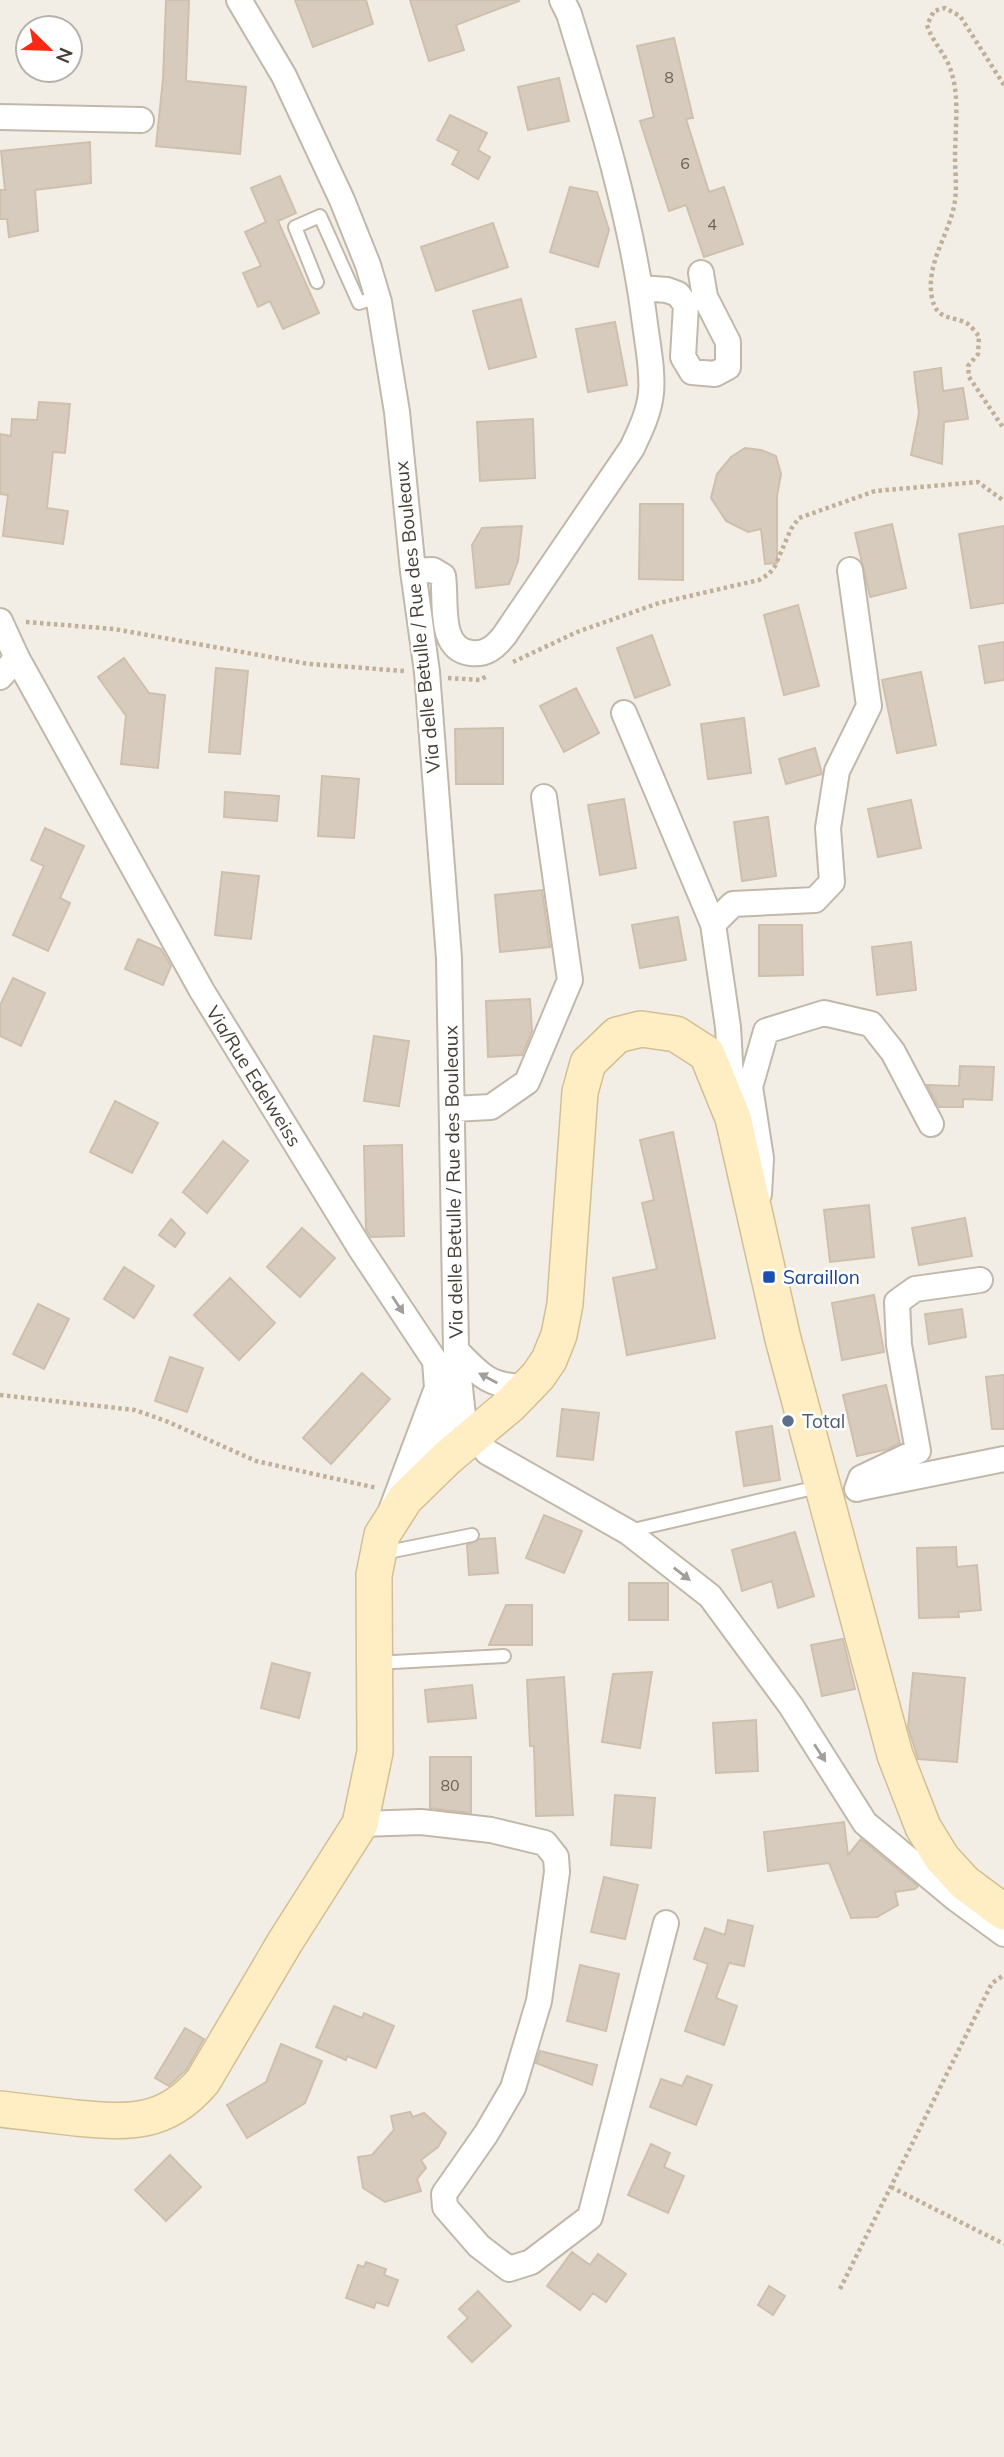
<svg xmlns="http://www.w3.org/2000/svg" width="1004" height="2457" font-family="Mulish,sans-serif">
<style>
.building{fill:#d7cbbd;stroke:#cfc0ad;stroke-width:2}
.lines{fill:none;stroke-linecap:round;stroke-linejoin:round}
.service-casing{stroke:#c1b8aa;stroke-width:16}
.minor-casing{stroke:#c1b8aa;stroke-width:28}
.secondary-casing{stroke:#d3bf94;stroke-width:38}
.path{stroke:#c0b099;stroke-width:4.5;stroke-dasharray:3.5 3.5;stroke-linecap:butt}
.service{stroke:#fff;stroke-width:12}
.minor{stroke:#fff;stroke-width:24}
.secondary{stroke:#ffedc3;stroke-width:35}
.oneway{fill:#a29e9a}
.transit-dot{fill:#1a4fb4;stroke:#fff;stroke-width:2.5}
.service-dot{fill:#5c6f8a;stroke:#fff;stroke-width:2.5}
.labels{text-anchor:middle;dominant-baseline:central;stroke-width:5;stroke-linejoin:round;paint-order:stroke}
.number-label{font-size:16px;fill:#6a6157}
.street-label{font-size:19px;fill:#453e35;stroke:#fff}
.transit-label{font-size:19px;fill:#164399;stroke:#fff;text-anchor:start}
.service-label{font-size:19px;fill:#4e5e75;stroke:#fff;text-anchor:start}
</style>
<rect width="100%" height="100%" fill="#f3eee5"/>
<!-- building -->
<path class="building" d="M166,0H189L186,81L246,87L240,154L156,146L163,79Z
M295,0H366L373,24L313,47Z
M410,0H518L519,1L456,25L464,50L429,61Z
M674,38L693,118L686,119L709,192L724,187L743,244L704,257L686,205L669,211L640,121L654,117L637,46Z
M559,78L569,121L528,130L518,87Z
M450,115L487,133L478,150L490,157L478,179L452,164L459,151L437,140Z
M90,142L91,183L35,190L38,231L9,237L7,219H0V190H5L1,151Z
M280,176L296,213L278,221L319,313L283,329L270,301L258,307L243,273L261,266L245,232L266,222L251,188Z
M570,187L597,192L609,230L598,267L550,252Z
M493,223L508,267L436,291L421,247Z
M521,299L536,357L489,369L473,311Z
M615,322L627,385L588,392L576,329Z
M941,368L943,391L963,388L968,419L944,422L942,464L911,455L919,413L914,372Z
M39,402L70,404L65,453L53,452L47,508L68,511L63,544L3,536L8,495L0,494V434L11,436L12,419L37,420Z
M533,419L535,478L480,481L477,422Z
M745,448L761,450L776,456L781,474L777,496V563L765,564L761,529L748,532L726,521L711,498L717,474L731,457Z
M640,504H683V580L639,579Z
M892,524L906,588L870,597L855,533Z
M522,526L518,561L509,584L476,588L472,545L482,528Z
M1004,526V603L971,608L959,534Z
M798,605L819,686L784,695L764,615Z
M652,635L670,685L635,698L617,648Z
M1004,642V680L985,683L979,646Z
M124,658L149,693L165,695L158,768L121,764L126,716L98,677Z
M216,668L248,671L240,754L209,752Z
M921,672L936,745L897,753L882,680Z
M576,688L599,733L564,752L540,706Z
M744,718L751,773L708,779L701,724Z
M503,728V784H456L455,729Z
M815,748L822,774L786,784L779,759Z
M322,776L359,779L354,838L318,836Z
M225,792L279,796L277,821L224,817Z
M624,799L636,868L600,875L588,805Z
M911,800L921,848L878,857L868,809Z
M768,817L776,876L742,881L734,822Z
M45,828L84,846L60,898L70,903L48,951L13,935L44,866L31,860Z
M222,872L259,876L251,939L215,935Z
M542,890L550,947L500,952L495,895Z
M678,917L686,960L640,968L632,925Z
M759,925H802L803,975L759,976Z
M138,939L161,949L171,966L163,985L125,969Z
M911,942L916,990L877,995L872,947Z
M13,978L45,993L21,1046L0,1036V1005Z
M530,999L532,1031L522,1055L488,1057L486,1001Z
M374,1036L409,1041L399,1106L364,1101Z
M960,1066L994,1067L992,1100L963,1099V1107H939L927,1085L959,1086Z
M115,1101L158,1123L132,1173L90,1152Z
M673,1132L715,1338L627,1355L613,1278L657,1269L642,1203L654,1200L640,1140Z
M223,1141L248,1161L207,1213L183,1192Z
M402,1145L404,1236L371,1237L366,1229L364,1146Z
M869,1205L874,1257L830,1262L824,1210Z
M965,1218L972,1256L919,1265L912,1228Z
M171,1219L185,1233L175,1247L159,1235Z
M302,1228L335,1258L300,1297L267,1267Z
M124,1267L154,1286L134,1318L104,1299Z
M230,1278L275,1323L239,1360L194,1315Z
M874,1295L884,1352L842,1360L832,1303Z
M38,1304L69,1319L44,1369L13,1354Z
M962,1309L966,1337L929,1344L925,1314Z
M170,1357L203,1368L187,1412L155,1401Z
M362,1373L390,1399L331,1464L303,1438Z
M1004,1375V1429H992L986,1377Z
M886,1385L900,1443L888,1449L857,1456L843,1395Z
M562,1409L599,1413L593,1460L557,1456Z
M772,1426L780,1480L744,1486L736,1432Z
M544,1515L582,1531L564,1573L526,1558Z
M795,1532L814,1596L778,1608L772,1581L742,1591L732,1550Z
M495,1538L498,1573L469,1575L467,1545L479,1539Z
M956,1547L957,1567L977,1565L981,1610L958,1612L959,1617L919,1618L917,1548Z
M629,1583H668V1620H629Z
M506,1605H532V1645H489Z
M843,1639L855,1689L822,1696L811,1645Z
M272,1663L310,1673L299,1718L261,1708Z
M652,1672L640,1748L602,1742L613,1674Z
M913,1673L965,1678L957,1762L918,1759L908,1727Z
M564,1677L573,1815L536,1816L534,1746H530L527,1680Z
M472,1685L476,1718L428,1722L425,1690Z
M756,1720L758,1771L716,1773L713,1723Z
M430,1757H471V1813L430,1808Z
M615,1795L655,1798L651,1848L611,1845Z
M844,1822L848,1855L861,1839L918,1886L915,1889L895,1892L898,1905L877,1917L851,1918L829,1863L768,1871L764,1832Z
M604,1877L638,1885L625,1939L591,1932Z
M728,1920L753,1926L744,1966L729,1963L716,1998L737,2006L724,2045L685,2031L708,1964L694,1959L705,1928L725,1935Z
M580,1965L619,1974L606,2031L567,2021Z
M334,2006L362,2018L364,2013L394,2026L376,2068L347,2056L346,2060L316,2047Z
M185,2028L204,2039L187,2069L169,2086L155,2078Z
M281,2044L322,2061L305,2103L247,2138L227,2105L266,2082Z
M540,2051L597,2065L592,2085L536,2063Z
M687,2076L712,2085L696,2125L650,2107L661,2079L682,2086Z
M410,2112L413,2117L424,2113L446,2133L438,2147L421,2160L426,2168L417,2179L421,2191L385,2202L363,2188L358,2157L372,2155L394,2130L391,2116Z
M651,2144L670,2153L664,2167L684,2176L668,2213L628,2195Z
M170,2155L201,2187L166,2221L135,2190Z
M572,2252L590,2265L598,2254L626,2274L606,2302L593,2293L580,2310L547,2286Z
M366,2262L386,2269L384,2275L398,2280L388,2306L376,2302L374,2308L346,2298L358,2265L364,2267Z
M769,2286L785,2296L773,2315L758,2305Z
M478,2291L511,2326L472,2362L448,2337L468,2318L459,2309Z"/>
<g class="lines">
<!-- service casing -->
<g class="service-casing">
<path id="service" d="M317,282L295,227L320,216L359,303L377,297
M629,1531L822,1486
M383,1553L472,1535
M375,1663L504,1656"/>
</g>
<!-- minor casing -->
<g class="minor-casing">
<path id="minor" d="M239,0L284,76L342,200L368,265L379,302L397,412L413,571L427,672L449,958L456,1350L463,1416L474,1435L487,1452L628,1532L710,1596L791,1706L865,1823L955,1898L1004,1934
M0,117L141,120
M641,288L667,290L678,294L686,305L683,357L692,372L715,374L728,367V342L705,297L701,273
M413,571L433,570L443,576C447,600 437,649 471,653C486,655 495,647 504,636L632,448C640,431 649,413 651,393C653,371 648,347 645,324C632,219 600,115 569,14L562,0
M0,621L17,658L202,991L360,1248L435,1361L437,1388L392,1508
M0,677L17,658
M624,713L713,924L728,1027L732,1096
M713,924L733,904L815,900L832,882L828,828L837,771L869,706L850,570
M453,1109L491,1107L527,1082L570,980L544,797
M759,1194L761,1158L750,1087L766,1031L824,1013L871,1024L893,1052L931,1124
M456,1350C482,1377 490,1387 528,1387
M429,1472L442,1435L451,1382
M860,1488L1004,1459
M857,1489L861,1478L918,1451L899,1345L897,1302L915,1289L980,1280
M360,1824L421,1822L491,1830L545,1843L556,1857L557,1872L539,2001L513,2088L486,2134L444,2194L445,2207L479,2246L509,2269L531,2262L590,2217L666,1923"/>
</g>
<!-- secondary casing -->
<g class="secondary-casing">
<path id="secondary" d="M0,2109C25,2112 50,2115 76,2118C129,2123 166,2125 203,2081L285,1942L360,1824L375,1752L374,1575L382,1535L405,1499L447,1458L510,1405L538,1376L549,1360L559,1335L565,1304L580,1092L588,1063L617,1035L641,1029L676,1034L707,1054L733,1118L783,1339L895,1755L923,1827L942,1858L965,1883L1004,1912"/>
</g>
<!-- path -->
<path class="path" d="M1004,85L960,16L945,8L934,11L927,25C932,42 946,54 951,71C960,97 955,130 955,157C955,171 957,186 955,200C951,233 925,262 932,298C937,322 953,315 968,324C972,327 976,333 979,336L978,354L968,366L969,377L1004,429
M26,622L114,629L309,664L405,671
M513,662L577,632L659,603L759,580L769,574L775,566L791,529L799,518L875,491L978,482L1004,501
M448,678L480,680L487,676
M0,1395L135,1410L166,1421L256,1461L377,1488
M891,2187L1004,2244
M840,2289L992,1983L1004,1975"/>
<!-- service -->
<use href="#service" class="service"/>
<!-- minor -->
<use href="#minor" class="minor"/>
<!-- secondary -->
<use href="#secondary" class="secondary"/>
</g>
<!-- one-way arrows -->
<defs><path id="oneway-solid" d="M-6-.8H1V-3.2L6.5 0L1 3.2V.8H-6Z" transform="scale(1.75)"/></defs>
<g class="oneway">
<use href="#oneway-solid" transform="translate(398 1305) rotate(57)"/>
<use href="#oneway-solid" transform="translate(488 1378) rotate(-152)"/>
<use href="#oneway-solid" transform="translate(682 1574) rotate(38)"/>
<use href="#oneway-solid" transform="translate(820 1753) rotate(57)"/>
</g>
<!-- markers -->
<rect class="transit-dot" x="762" y="1270" width="14" height="14" rx="3.5"/>
<circle class="service-dot" cx="788" cy="1421" r="7"/>
<g class="labels">
<!-- number labels -->
<g class="number-label">
<text x="669" y="77">8</text>
<text x="685" y="163">6</text>
<text x="712" y="224">4</text>
<text x="450" y="1785">80</text>
</g>
<!-- street labels -->
<g class="street-label">
<text transform="translate(417 617) rotate(-96)">Via delle Betulle / Rue des Bouleaux</text>
<text transform="translate(254 1076) rotate(58)">Via/Rue Edelweiss</text>
<text transform="translate(453 1182) rotate(-91)">Via delle Betulle / Rue des Bouleaux</text>
</g>
<!-- transit labels -->
<g class="transit-label">
<text x="783" y="1277">Saraillon</text>
</g>
<!-- service labels -->
<g class="service-label">
<text x="802" y="1421">Total</text>
</g>
</g>
<!-- north arrow -->
<g transform="translate(49 49) rotate(113)"><circle r="33" fill="#ffffff" stroke="#b5b2ae" stroke-width="2"/>
<path d="M0-5L12 26L0 18L-12 26Z" fill="#fb2914"/>
<text y="-10" font-size="19" font-weight="bold" text-anchor="middle" fill="#453e35">N</text>
</g>
</svg>
